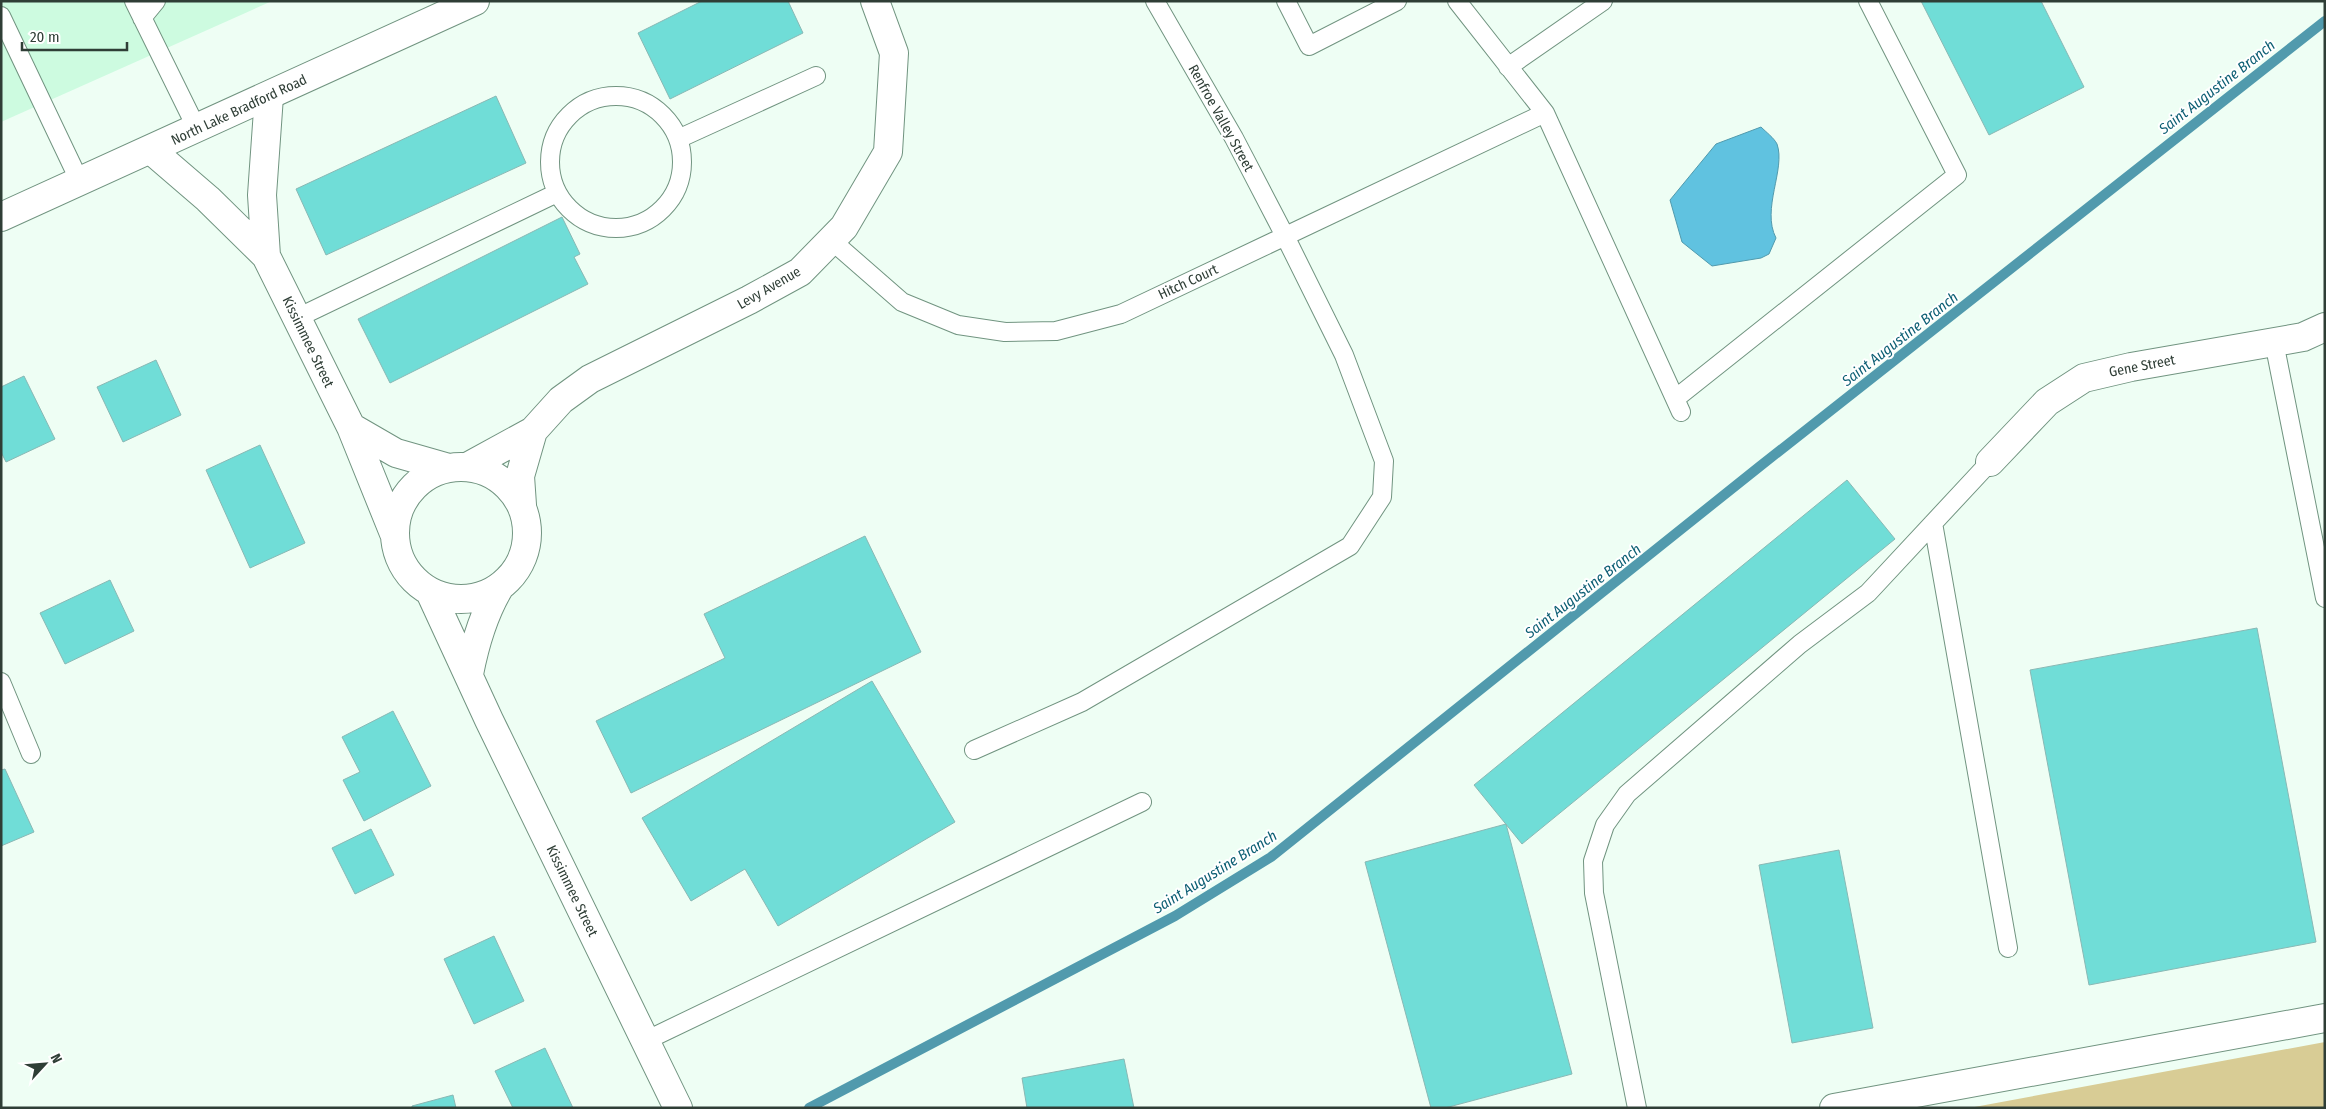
<svg xmlns="http://www.w3.org/2000/svg" width="2326" height="1109" font-family="'Fira Sans Condensed',sans-serif">
<style>
.built{fill:#cdfbe0}
.green{fill:#d8cc95}
.water{fill:#60c2e0;stroke:#519aad}
.lines{fill:none;stroke-linecap:round;stroke-linejoin:round}
.stream{stroke:#519aad;stroke-width:10}
.building{fill:#70ddd7;stroke:#89b8b4}
.service-casing{stroke:#719480;stroke-width:20}
.minor-casing{stroke:#719480;stroke-width:30}
.tertiary-casing{stroke:#719480;stroke-width:30}
.secondary-casing{stroke:#719480;stroke-width:30}
.service{stroke:#fff;stroke-width:18}
.minor{stroke:#fff;stroke-width:28}
.tertiary{stroke:#fff;stroke-width:28}
.secondary{stroke:#fff;stroke-width:28}
.labels{text-anchor:middle;dominant-baseline:central;stroke-width:4;stroke-linejoin:round;paint-order:stroke}
.street-label{font-size:14px;fill:#2f3e36;stroke:#fff}
.water-label{font-size:15px;font-style:italic;fill:#0d5f74;stroke:#fff}
</style>
<rect width="100%" height="100%" fill="#eefef4"/>
<!-- built -->
<path class="built" d="M1,1H272L1,122Z"/>
<!-- green -->
<path class="green" d="M2325,1042V1108H1969Z"/>
<!-- water -->
<path class="water" d="M1761,127C1766,132 1774,138 1777,144C1786,169 1761,209 1776,238L1769,254L1761,258L1712,266L1682,242L1670,200L1716,144Z"/>
<g class="lines">
<!-- stream -->
<path class="stream" d="M809,1108L1175,916L1271,857L1759,467L2325,21"/>
</g>
<!-- building -->
<path class="building" d="M702,1H788L803,33L670,99L638,33Z
M1921,1H2041L2084,87L1989,135Z
M496,96L526,163L326,255L296,189Z
M562,217L580,254L574,257L588,284L390,383L358,319Z
M156,360L181,415L123,442L97,387Z
M24,376L55,439L6,462L1,452V387Z
M260,445L305,543L250,568L206,470Z
M1847,480L1895,539L1522,844L1474,785Z
M865,536L921,652L631,793L596,721L725,658L704,614Z
M110,580L134,631L65,664L40,613Z
M2257,628L2316,942L2089,985L2030,670Z
M872,681L955,822L778,926L745,869L691,901L642,818Z
M393,711L431,786L364,821L343,780L360,772L342,737Z
M5,769L34,832L1,846V770Z
M1506,824L1572,1074L1445,1108H1431L1365,862Z
M371,829L394,875L355,894L332,848Z
M1839,850L1873,1028L1792,1043L1759,865Z
M494,936L524,1001L474,1024L444,959Z
M545,1048L573,1108H513L495,1071Z
M1124,1059L1134,1108H1027L1022,1078Z
M453,1095L456,1108H412V1106Z"/>
<g class="lines">
<!-- service casing -->
<g class="service-casing">
<path id="service" d="M134,1L197,129
M1286,1L1309,46L1397,1
M1457,1L1545,113L1681,412
M1,16L80,182
M142,18L156,1
M1508,67L1603,1
M550 162a66 66 0 1 1 132 0a66 66 0 1 1-132 0Z
M678,139L816,76
M831,240L902,302L958,325L1005,332L1056,331L1121,314L1545,113
M297,318L557,193
M2274,342L2325,598
M1675,399L1957,175L1868,1
M1933,523L2008,948
M1,682L31,754
M974,750L1082,702L1350,546L1382,497L1384,461L1344,355L1285,236L1234,138L1155,1
M645,1041L1142,802
M1637,1108L1594,893L1593,861L1605,825L1627,794L1800,644L1868,593L1990,462"/>
</g>
<!-- minor casing -->
<g class="minor-casing">
<path id="minor" d="M1990,462L2047,402L2084,378L2131,367L2303,337L2325,327
M1834,1108L2325,1018"/>
</g>
<!-- tertiary casing -->
<g class="tertiary-casing">
<path id="tertiary" d="M151,150L208,199L266,256L351,427L395,536
M266,256L262,195L269,96
M351,427L396,453L445,467
M469,466L533,431L561,400L590,379L749,300L800,272L844,227L888,152L894,53L875,1
M395 533a66 66 0 1 1 132 0a66 66 0 1 1-132 0Z
M522,505L520,476L533,431
M430,592L489,720L678,1108
M469,674C475,643 483,615 499,588"/>
</g>
<!-- secondary casing -->
<g class="secondary-casing">
<path id="secondary" d="M1,217L475,1"/>
</g>
<!-- service -->
<use href="#service" class="service"/>
<!-- minor -->
<use href="#minor" class="minor"/>
<!-- tertiary -->
<use href="#tertiary" class="tertiary"/>
<!-- secondary -->
<use href="#secondary" class="secondary"/>
</g>
<g class="labels">
<!-- street labels -->
<g class="street-label">
<text transform="translate(239 110) rotate(-25)">North Lake Bradford Road</text>
<text transform="translate(1221 118) rotate(61)">Renfroe Valley Street</text>
<text transform="translate(1188 282) rotate(-25)">Hitch Court</text>
<text transform="translate(769 288) rotate(-30)">Levy Avenue</text>
<text transform="translate(308 342) rotate(64)">Kissimmee Street</text>
<text transform="translate(2142 366) rotate(-11)">Gene Street</text>
<text transform="translate(572 891) rotate(64)">Kissimmee Street</text>
</g>
<!-- water labels -->
<g class="water-label">
<text transform="translate(2217 87) rotate(-38)">Saint Augustine Branch</text>
<text transform="translate(1900 339) rotate(-38)">Saint Augustine Branch</text>
<text transform="translate(1583 591) rotate(-38)">Saint Augustine Branch</text>
<text transform="translate(1215 872) rotate(-32)">Saint Augustine Branch</text>
</g>
</g>
<!-- border -->
<rect width="2326" height="1109" fill="none" stroke="#2f3e36" stroke-width="5"/>
<!-- north arrow -->
<g transform="translate(45 1064) rotate(64)" stroke="#ffffff" stroke-width="4" paint-order="stroke">
<path d="M0-4L9 19L0 12L-9 19Z" fill="#2f3e36"/>
<text y="-8" font-size="14" font-weight="bold" text-anchor="middle" fill="#2f3e36">N</text>
</g>
<!-- scale -->
<path d="M22 42v8h105v-8" fill="none" stroke="#2f3e36" stroke-width="2.5"/>
<text x="30" y="42" font-size="15" fill="#2f3e36" stroke="#ffffff" stroke-width="4" paint-order="stroke">20 m</text>
</svg>
